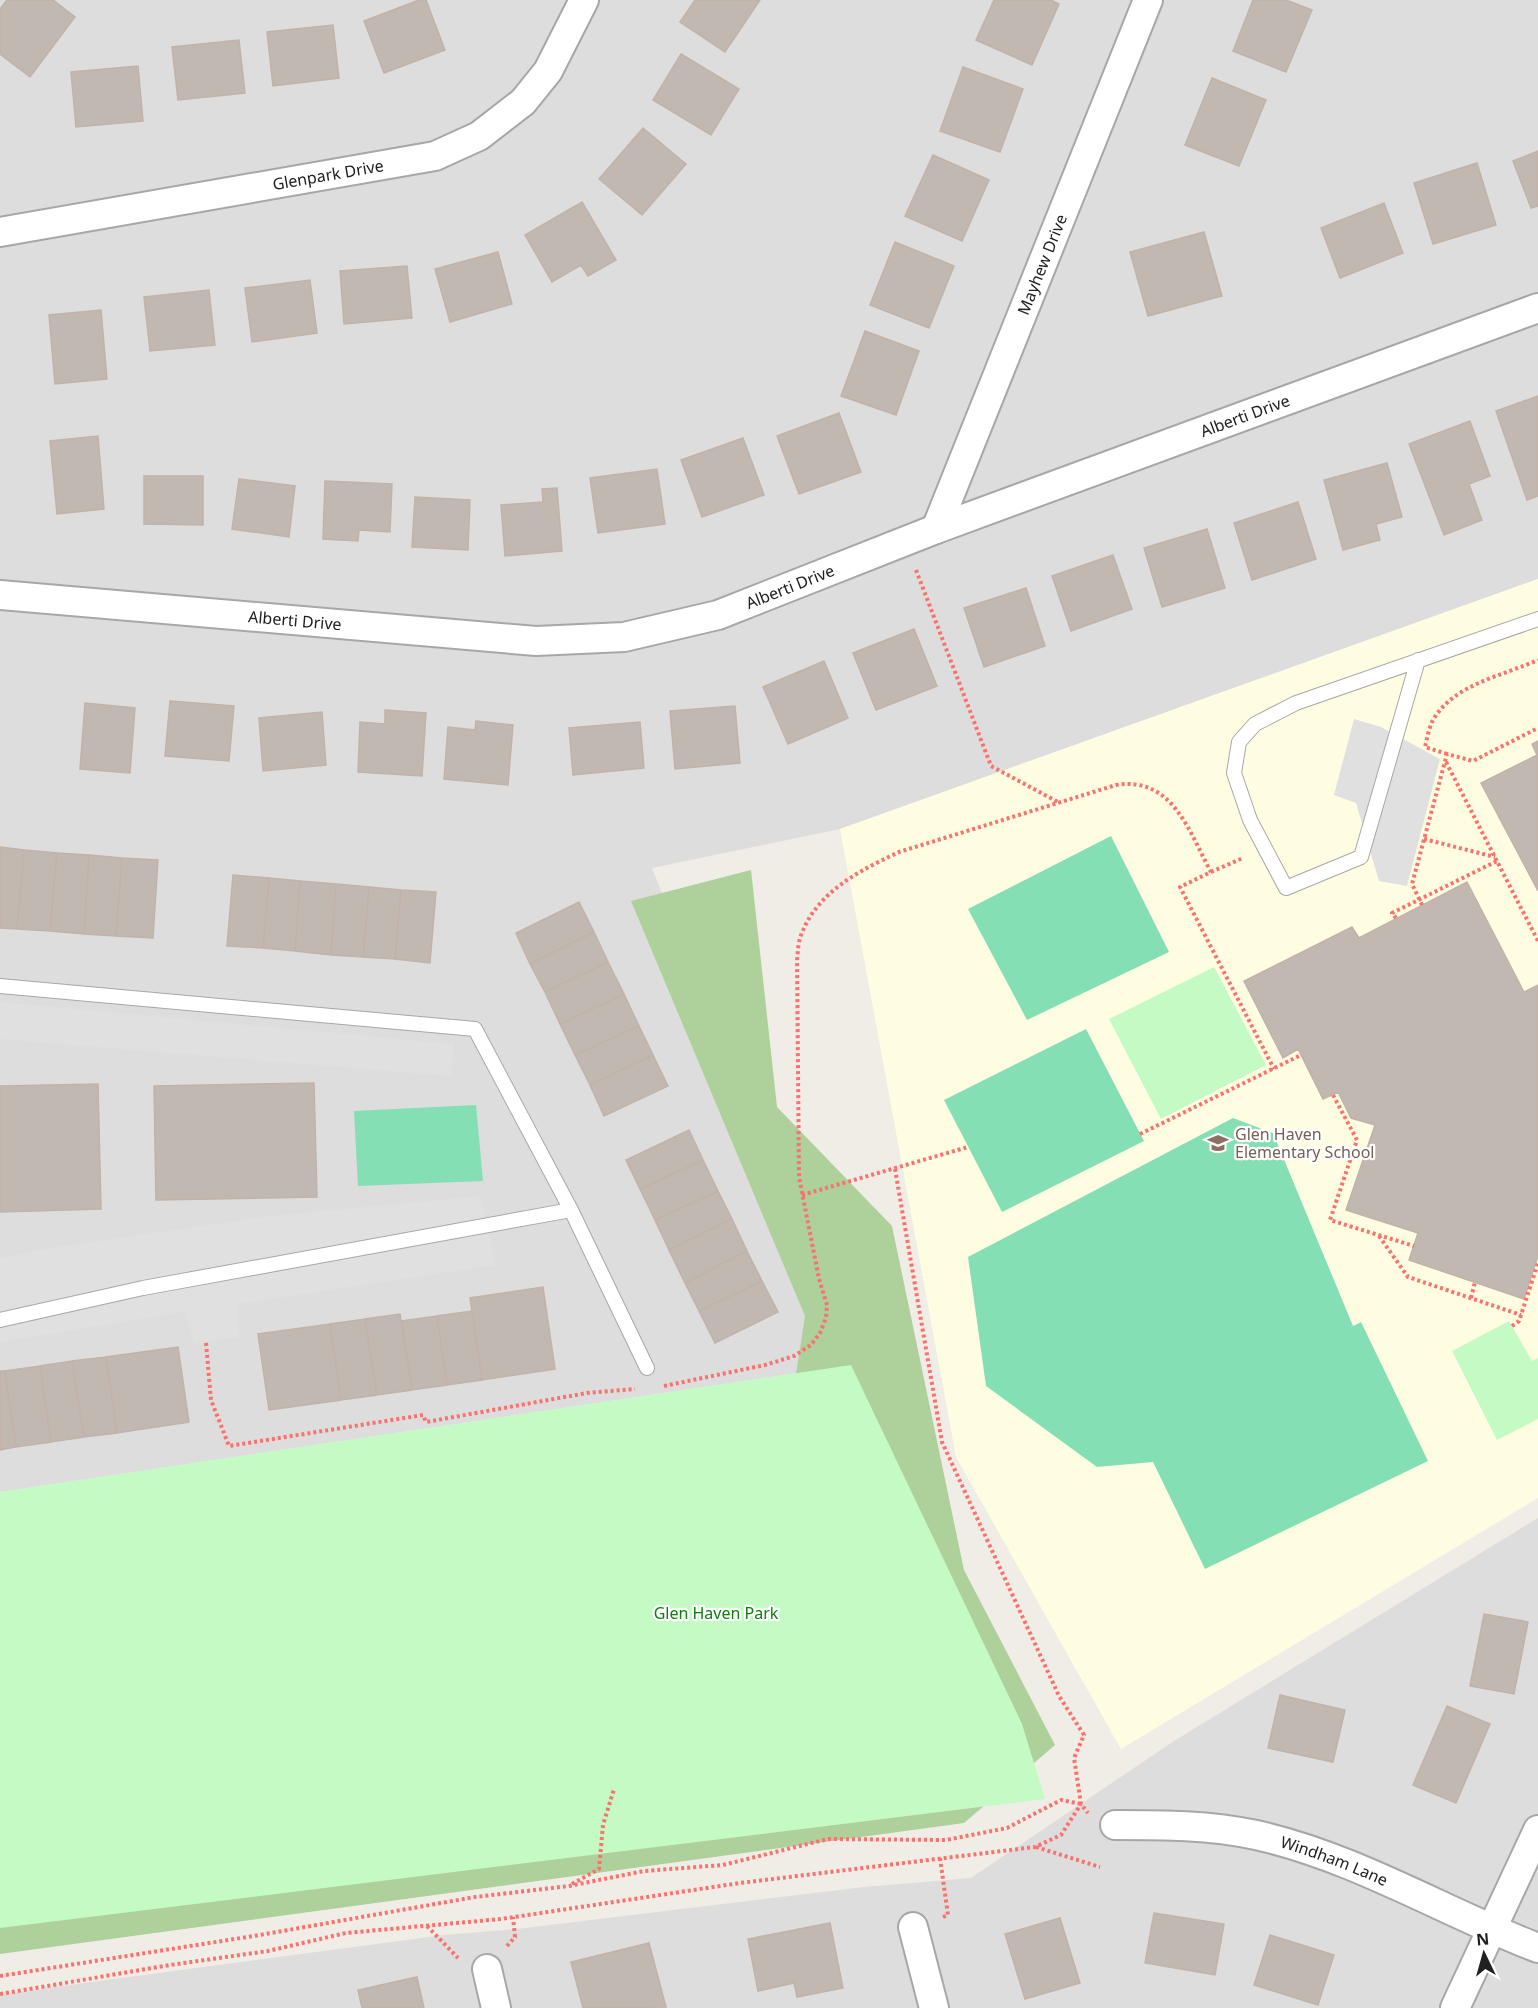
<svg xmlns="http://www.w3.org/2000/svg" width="1538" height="2008" font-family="'Noto Sans',sans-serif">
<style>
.residential{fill:#dedddd}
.education{fill:#fffde1}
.forest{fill:#aed09b}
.park{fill:#c4fac4}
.pitch{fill:#84dfb5}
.parking{fill:#e0e0e0}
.building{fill:#c1b8b2;stroke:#c2b2a8;stroke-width:1.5}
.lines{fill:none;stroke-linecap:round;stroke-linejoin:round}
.service-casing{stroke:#a7a7a7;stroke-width:16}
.minor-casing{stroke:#a7a7a7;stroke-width:32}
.path{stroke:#fa716d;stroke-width:4;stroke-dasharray:3 3;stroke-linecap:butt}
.service{stroke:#fff;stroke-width:14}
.minor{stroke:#fff;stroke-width:28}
.labels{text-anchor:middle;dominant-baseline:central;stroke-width:4.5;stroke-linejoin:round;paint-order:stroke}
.street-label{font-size:16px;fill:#202020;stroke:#fff}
.education-label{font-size:16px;fill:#785e54;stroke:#fff;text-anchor:start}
.park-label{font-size:16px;fill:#0b810c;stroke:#fff}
</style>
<rect width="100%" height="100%" fill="#f0ece6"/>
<!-- residential -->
<path class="residential" d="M0,0H1538V579L840,829L652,868L851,1365L0,1492Z
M1538,1518V2008H0V1995L91,1982L444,1935L517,1929L864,1887L971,1878L1174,1741Z"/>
<!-- education -->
<path class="education" d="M1538,579V1498L1121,1749L956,1457L840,829Z"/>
<!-- forest -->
<path class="forest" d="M751,870L777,1107L892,1226L964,1570L1055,1745L964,1823L0,1954V1500L795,1381L805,1316L631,901Z"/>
<!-- park -->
<path class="park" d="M1214,967L1266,1065L1161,1119L1109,1019Z
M1509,1321L1532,1361L1538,1358V1419L1497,1440L1452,1351Z
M851,1365L1022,1724L1045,1799L0,1928V1492Z"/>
<!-- pitch -->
<path class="pitch" d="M1111,836L1169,952L1027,1020L968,909Z
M1086,1029L1144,1141L1002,1212L944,1100Z
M476,1105L483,1181L358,1186L354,1111Z
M1233,1118L1273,1133L1353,1326L1361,1322L1428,1461L1205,1569L1153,1462L1097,1467L986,1386L968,1257Z"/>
<!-- parking -->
<path class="parking" d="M1354,719L1381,727L1440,759L1407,886L1379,881L1356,803L1334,795Z
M0,1002L454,1044L451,1076L0,1039Z
M481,1196L495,1265L238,1304L239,1338L194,1342L184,1312L0,1342V1258L50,1248L272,1216Z"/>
<!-- building -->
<path class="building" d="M7,0H53L75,17L30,77L0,54V9Z
M419,0H426L445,50L384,73L364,21Z
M695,0H760L725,52L680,22Z
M994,0H1051L1059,4L1032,65L976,40Z
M1253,0H1286L1312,10L1286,72L1233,51Z
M333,25L339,78L273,86L267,32Z
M239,40L245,93L178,100L172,47Z
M681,54L739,89L711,135L653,100Z
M138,66L143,121L76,127L71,72Z
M963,67L1023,89L1000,152L940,131Z
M1212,78L1266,100L1239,166L1185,145Z
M643,128L686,164L642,215L599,179Z
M1538,151V206L1531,208L1513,161Z
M933,155L989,180L962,241L905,216Z
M1477,163L1496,225L1433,244L1414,183Z
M582,202L616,260L588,276L581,265L552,282L525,235Z
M1384,203L1403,253L1340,278L1321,228Z
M1204,232L1222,296L1148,316L1130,252Z
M895,242L954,266L929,328L870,305Z
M498,252L512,304L450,322L435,269Z
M407,266L412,318L344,324L340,271Z
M310,280L317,333L252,342L245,288Z
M209,290L215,345L150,351L144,297Z
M101,310L107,379L55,384L49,315Z
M865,331L919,351L896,415L841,396Z
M1538,396V496L1527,500L1496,411Z
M839,413L861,472L799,494L777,436Z
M1470,421L1490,476L1469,484L1482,520L1444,535L1409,444Z
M98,436L104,509L57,514L50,441Z
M743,438L764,495L702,517L681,460Z
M1387,463L1402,517L1376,524L1380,540L1343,550L1324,480Z
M657,469L665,524L598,533L590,478Z
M144,476H203V525L144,524Z
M239,479L295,486L289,537L232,529Z
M325,481L392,484L390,532L359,530L358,541L323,539Z
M557,488L562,551L505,556L501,505L543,502L542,489Z
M415,497L470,500L468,550L412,547Z
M1298,502L1316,559L1252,580L1234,523Z
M1207,529L1225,588L1162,607L1144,548Z
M1113,555L1132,609L1071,631L1052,576Z
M1026,588L1045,646L984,667L964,608Z
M914,629L937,686L876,710L853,653Z
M824,661L848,718L788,744L763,687Z
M170,701L234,706L229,761L165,756Z
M85,703L135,708L130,773L80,769Z
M735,706L740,763L675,769L670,711Z
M385,710L426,713L422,776L358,772L360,722L385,724Z
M322,712L326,765L263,771L259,718Z
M476,721L513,725L508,785L444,779L448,727L475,730Z
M640,722L644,768L573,775L569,728Z
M1538,741V891L1481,783L1537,755L1532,744Z
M0,847L24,850L17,929L0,928Z
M24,850L57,853L50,931L17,929Z
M57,853L89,855L84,934L50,931Z
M89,855L122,858L116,936L84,934Z
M122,858L158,860L153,938L116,936Z
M233,875L269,878L263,948L227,946Z
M269,878L300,881L295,951L263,948Z
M300,881L336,884L331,955L295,951Z
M1467,882L1524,992L1538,985V1256L1524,1299L1409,1260L1418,1233L1346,1210L1375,1125L1351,1118L1338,1092L1323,1099L1298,1049L1283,1058L1244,981L1352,927L1359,938Z
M336,884L369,887L363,957L331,955Z
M369,887L401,890L395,959L363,957Z
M401,890L436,892L430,963L395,959Z
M579,902L594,932L530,964L516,933Z
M594,932L608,962L545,992L530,964Z
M608,962L624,994L560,1024L545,992Z
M624,994L639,1026L575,1055L560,1024Z
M639,1026L653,1055L590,1085L575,1055Z
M653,1055L668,1086L604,1116L590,1085Z
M314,1083L317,1197L156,1200L154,1086Z
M98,1084L101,1209L0,1212V1086Z
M689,1130L703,1160L640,1189L626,1160Z
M703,1160L718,1191L655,1220L640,1189Z
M718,1191L732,1219L669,1250L655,1220Z
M732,1219L747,1251L685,1283L669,1250Z
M747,1251L762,1281L699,1311L685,1283Z
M762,1281L778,1312L715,1343L699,1311Z
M543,1287L555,1369L482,1380L470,1298Z
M472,1311L482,1380L447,1385L437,1316Z
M400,1314L412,1390L377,1395L365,1319Z
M437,1316L447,1385L412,1390L402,1321Z
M365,1319L377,1395L341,1400L330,1324Z
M330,1324L341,1400L269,1410L258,1334Z
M178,1347L189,1422L117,1433L106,1357Z
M106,1357L117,1433L84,1437L72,1361Z
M72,1361L84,1437L51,1442L40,1366Z
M40,1366L51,1442L16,1447L5,1371Z
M0,1371H5L16,1447L0,1450Z
M1484,1614L1528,1622L1514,1694L1470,1686Z
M1280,1695L1345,1710L1333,1762L1268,1748Z
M1447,1706L1490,1724L1456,1803L1413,1785Z
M1154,1913L1224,1924L1215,1975L1145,1963Z
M1060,1918L1080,1983L1025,1999L1005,1934Z
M830,1923L843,1988L797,1997L794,1983L758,1991L748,1939Z
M1270,1935L1334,1955L1318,2005L1254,1985Z
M649,1943L666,2007L583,2008L571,1962Z
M417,1977L424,2008H362L358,1990Z"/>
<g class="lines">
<!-- service casing -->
<g class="service-casing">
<path id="service" d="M1418,660L1361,857L1286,888L1250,820L1234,773L1239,742L1255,724L1296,703L1538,619
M0,986L475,1029L571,1210L143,1288L0,1320
M571,1210L647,1368"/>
</g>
<!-- minor casing -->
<g class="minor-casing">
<g id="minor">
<path id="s1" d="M0,232L435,156L479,136L523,102L548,71L584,0"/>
<path id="s2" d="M936,529L1148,0"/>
<path id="s3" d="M0,595L536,641L624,637L718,615L936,529L1538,308"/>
<path id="s4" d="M1115,1825C1163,1825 1209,1825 1256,1835C1355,1857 1444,1912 1538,1948"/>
<path d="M913,1927L934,2008"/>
<path d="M487,1969L496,2008"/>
<path d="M1455,2008L1538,1830"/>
</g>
</g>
<!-- path -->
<path class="path" d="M916,570L991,766L1058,802
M1447,754L1425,747C1427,738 1429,728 1433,720C1454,684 1502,676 1538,660
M1446,762L1538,941
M1424,839L1495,857
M1211,872L1243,858
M1422,905L1412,884L1447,754L1473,761L1538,728
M1396,918L1392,913L1497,861
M1333,1095L1357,1140L1330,1220L1414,1246
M1140,1134L1301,1055
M895,1169L942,1442L1059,1696L1084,1735L1074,1758L1081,1804L1088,1813
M802,1195L968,1147
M1379,1236L1408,1277L1521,1315
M1471,1298L1475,1282
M1512,1326L1519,1321L1538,1263
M206,1343L211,1400L229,1446L423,1415L426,1422L587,1393L635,1389
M664,1386L765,1365L794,1356L811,1345L820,1333L826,1318L827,1305L819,1279L799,1177L797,960C798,951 798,941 802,933C818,891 861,870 899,852L1116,785C1173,776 1189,832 1211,872L1180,887L1274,1069
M1036,1847L1100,1867
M940,1858L948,1915L943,1917
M572,1884L599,1869L603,1825L614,1789
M427,1926L458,1958
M507,1946L515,1937L513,1917
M0,1976L260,1935L475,1897L569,1886L644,1871L723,1865L828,1839L946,1840L1007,1828L1061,1800L1081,1804
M0,1994L170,1965L268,1951L346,1933L501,1919L740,1883L1035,1847L1061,1835L1081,1804"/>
<!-- service -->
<use href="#service" class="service"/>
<!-- minor -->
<use href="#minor" class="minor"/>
</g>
<!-- icons -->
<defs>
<g id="school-bare" transform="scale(1.62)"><path d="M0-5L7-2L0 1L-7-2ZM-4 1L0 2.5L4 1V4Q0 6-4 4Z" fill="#8d6e63" stroke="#fff" stroke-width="2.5" paint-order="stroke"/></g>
</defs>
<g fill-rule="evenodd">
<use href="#school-bare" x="1218" y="1143"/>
</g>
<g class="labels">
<!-- street labels -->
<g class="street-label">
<text stroke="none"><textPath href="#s1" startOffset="333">Glenpark Drive</textPath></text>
<text stroke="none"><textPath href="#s2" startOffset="285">Mayhew Drive</textPath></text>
<text stroke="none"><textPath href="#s3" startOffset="1286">Alberti Drive</textPath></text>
<text stroke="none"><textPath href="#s3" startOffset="800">Alberti Drive</textPath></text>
<text stroke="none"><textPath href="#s3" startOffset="296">Alberti Drive</textPath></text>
<text stroke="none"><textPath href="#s4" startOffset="224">Windham Lane</textPath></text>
</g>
<!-- education labels -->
<g class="education-label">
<text x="1235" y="1134">Glen Haven<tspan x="1235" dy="18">Elementary School</tspan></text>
</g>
<!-- park labels -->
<g class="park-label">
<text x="716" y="1613">Glen Haven Park</text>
</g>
</g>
<!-- north arrow -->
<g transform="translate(1484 1954) rotate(355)" stroke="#ffffff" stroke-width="4.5" paint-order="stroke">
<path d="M0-4.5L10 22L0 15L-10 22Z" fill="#202020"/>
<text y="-9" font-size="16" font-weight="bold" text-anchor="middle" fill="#202020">N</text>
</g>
</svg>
